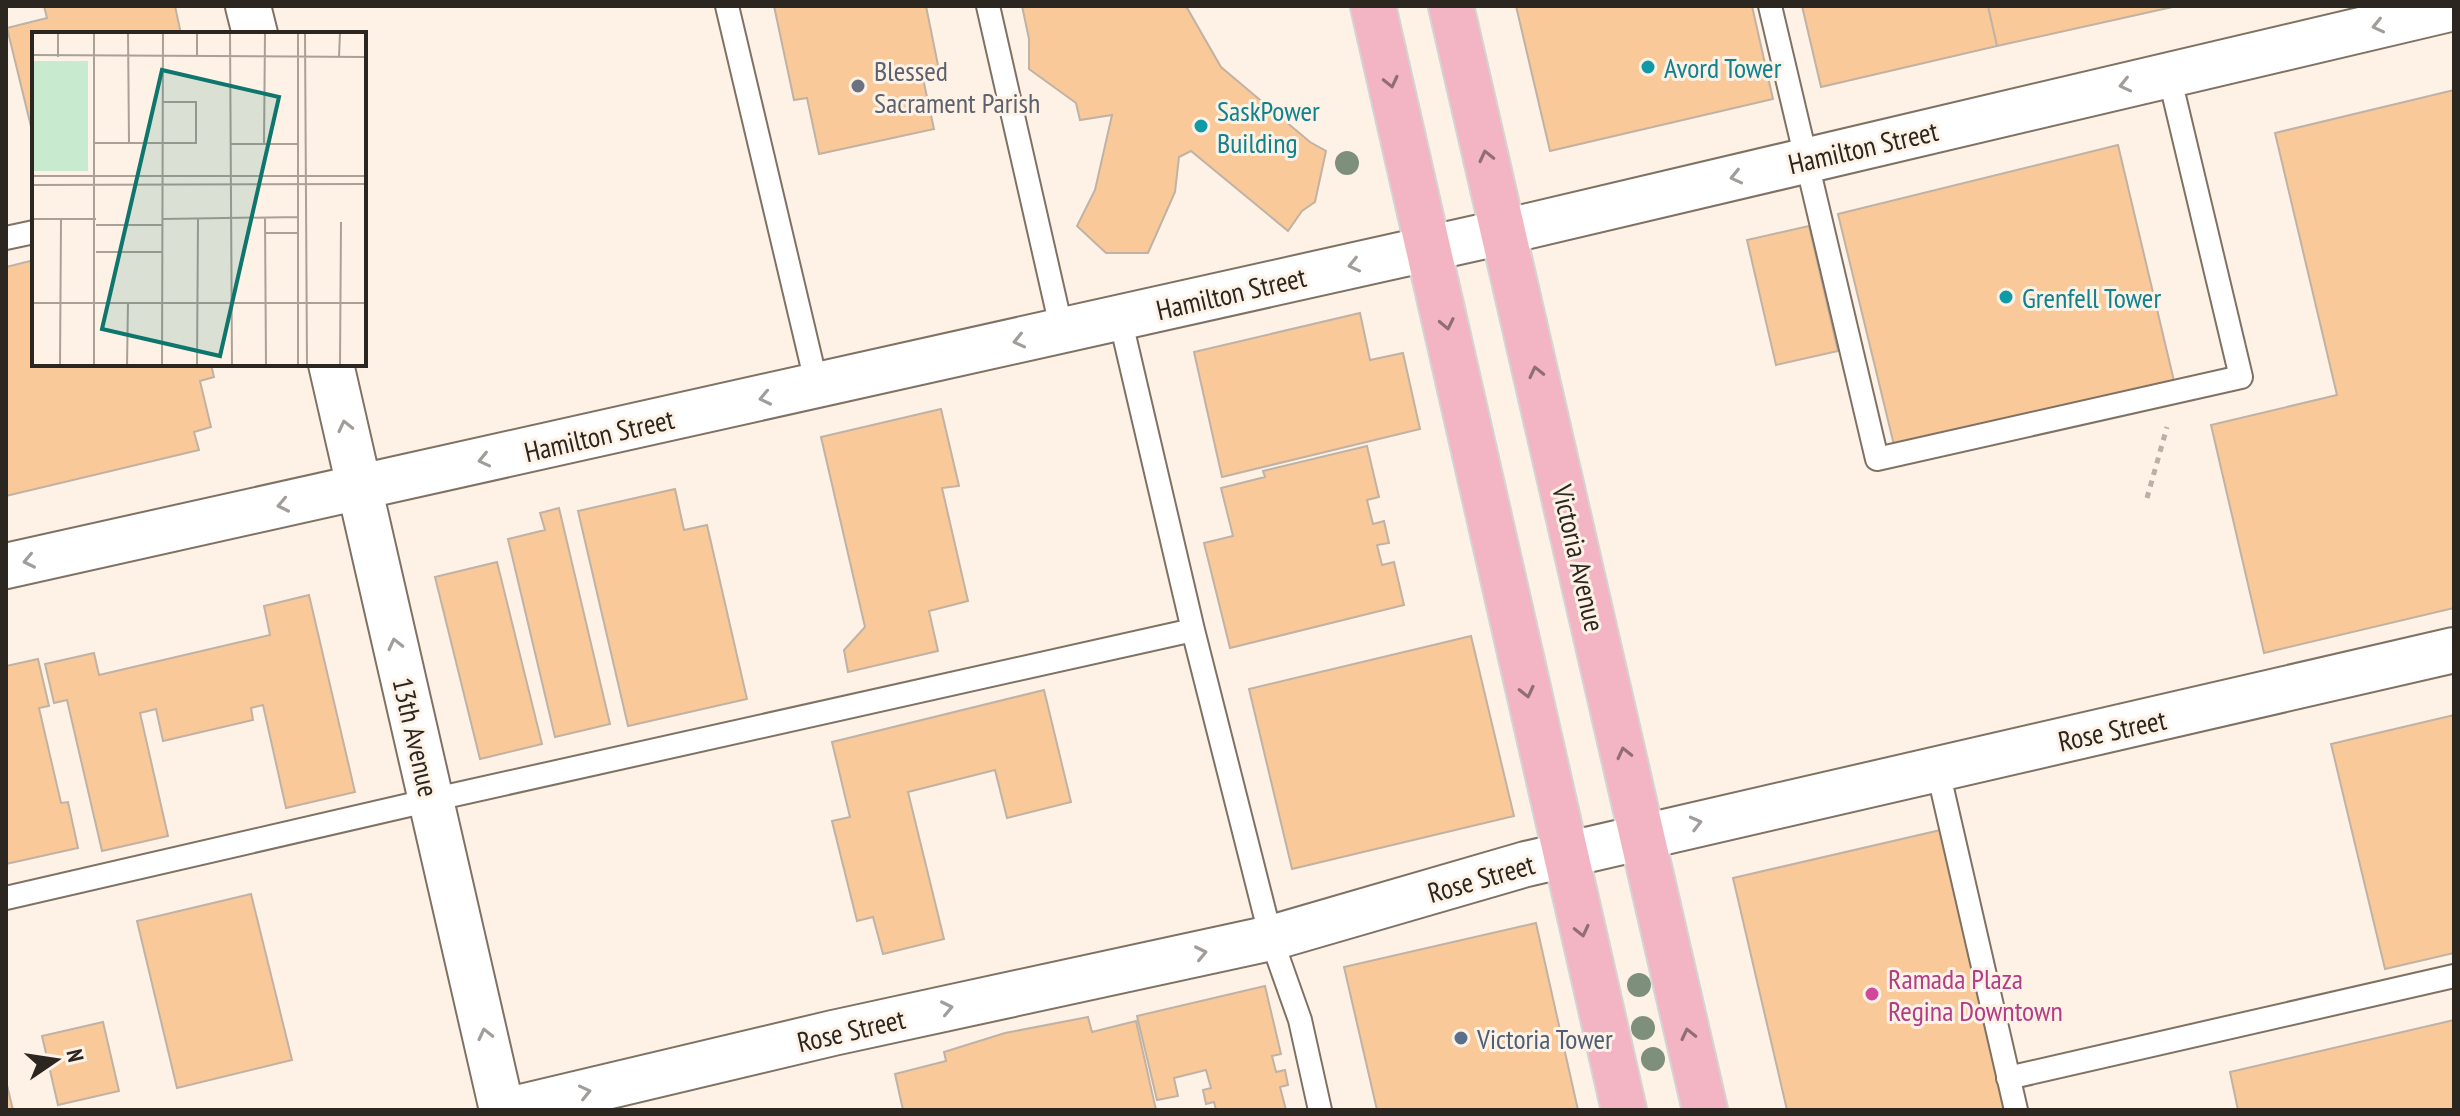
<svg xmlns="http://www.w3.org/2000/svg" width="2460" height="1116" font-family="'PT Sans Narrow',sans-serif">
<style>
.building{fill:#f9c999;stroke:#c0b2a4;stroke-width:2}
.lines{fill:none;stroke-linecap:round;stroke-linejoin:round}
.lane-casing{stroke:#7f7164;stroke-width:26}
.street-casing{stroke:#7f7164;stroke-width:48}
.primary-casing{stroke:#d5d4d3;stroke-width:48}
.path{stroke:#bab0a6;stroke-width:5;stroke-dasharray:6 6;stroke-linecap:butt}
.lane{stroke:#fff;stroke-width:22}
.street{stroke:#fff;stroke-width:44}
.primary{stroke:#f3b5c3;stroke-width:44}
.tree{fill:#7e907b}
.oneway{stroke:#a09d9b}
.oneway2{stroke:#906e72}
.culture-dot{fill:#0f9aa8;stroke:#fef2e6;stroke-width:3}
.worship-dot{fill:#6b7280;stroke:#fef2e6;stroke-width:3}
.hotel-dot{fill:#d1479c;stroke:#fef2e6;stroke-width:3}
.service-dot{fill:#5c6f8a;stroke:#fef2e6;stroke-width:3}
.labels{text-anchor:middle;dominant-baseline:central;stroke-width:6;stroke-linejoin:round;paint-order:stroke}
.culture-label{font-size:28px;fill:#0d838f;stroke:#fef2e6;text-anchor:start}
.worship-label{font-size:28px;fill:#5b616d;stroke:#fef2e6;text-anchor:start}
.street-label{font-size:28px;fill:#2c2621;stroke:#fef2e6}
.hotel-label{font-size:28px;fill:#b23c85;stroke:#fef2e6;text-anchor:start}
.service-label{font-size:28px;fill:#4e5e75;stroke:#fef2e6;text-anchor:start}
.inset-road{fill:none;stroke:#aaa097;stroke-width:2}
.view{fill:#0f766e;fill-opacity:0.15;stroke:#0f766e;stroke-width:4}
.inset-edge{fill:none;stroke:#2c2621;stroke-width:4}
</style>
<rect width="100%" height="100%" fill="#fef2e6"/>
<!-- building -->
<path class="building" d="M44,6H175L181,34H34V139L7,28L47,18Z
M44,6H175L181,34H34V139L7,28L47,18Z
M774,6H926L939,70L922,74L934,129L819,154L807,98L794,100Z
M1022,6H1186L1221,67L1310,142L1326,151L1315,202L1302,211L1288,231L1191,151L1179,157L1175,192L1148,253H1106L1077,226L1095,190L1112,115L1080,120L1076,103L1029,69V39Z
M1516,6H1752L1773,99L1550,151Z
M1802,6H1988L1997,46L1821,87Z
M1988,6H2177L1997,46Z
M2454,90V608L2264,653L2211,425L2337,395L2275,133Z
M2118,145L2174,381L1894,445L1838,214Z
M1809,226L1838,351L1776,365L1747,240Z
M34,260V364H211L214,377L200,381L211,427L194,432L199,450L6,496V267Z
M1360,313L1370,360L1403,353L1420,429L1222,477L1194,352Z
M941,409L959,486L942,488L968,601L929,611L938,651L848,672L844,650L865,627L821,437Z
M1367,446L1379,497L1367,500L1373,524L1384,521L1389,543L1377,545L1382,565L1394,562L1404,605L1230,648L1204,543L1233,536L1221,488L1265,477L1263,471Z
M675,489L684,530L707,525L747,699L628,726L578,511Z
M559,508L610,724L555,737L508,539L545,530L540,513Z
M497,562L542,744L480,759L435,577Z
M309,595L355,792L286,808L263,705L251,708L253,720L163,741L156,709L140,713L168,836L102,851L67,700L54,703L45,664L94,653L99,675L270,635L264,606Z
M1471,636L1514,816L1292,869L1249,689Z
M38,659L49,706L39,708L61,803L68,802L78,848L6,864V666Z
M1044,690L1071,802L1007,818L995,770L908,792L944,939L883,954L873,917L857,921L832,821L850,817L832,742Z
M2454,715V953L2385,969L2331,744Z
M1945,829L2010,1110H1787L1733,878Z
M251,894L292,1060L177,1088L137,921Z
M1536,923L1578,1110H1377L1344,967Z
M1265,986L1281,1054L1272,1056L1276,1072L1285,1070L1288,1085L1280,1087L1286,1110H1216L1214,1102L1206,1104L1203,1090L1211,1088L1206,1070L1174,1078L1178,1096L1157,1100L1137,1016Z
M1088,1017L1092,1032L1136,1021L1156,1110H903L895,1074L946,1061L944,1052L1005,1033Z
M2454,1020V1110H2238L2230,1072Z
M103,1022L119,1091L58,1105L42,1036Z
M6,1081L13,1110H6Z"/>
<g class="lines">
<!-- lane casing -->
<g class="lane-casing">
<path id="lane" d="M727,6L817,386
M988,6L1062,331
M1770,6L1877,459L2241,377L2169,75
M6,238L34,232
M1120,318L1193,630L1271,938L1300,1020L1320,1110
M1938,771L2016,1110
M6,898L431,800L1193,630
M2008,1078L2454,976"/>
</g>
<!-- street casing -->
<g class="street-casing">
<path id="street" d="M248,6L255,34
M331,364L502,1110
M6,566L1503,232L2454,8
M509,1110L833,1033L1271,938L1526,864L2454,650"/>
</g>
<!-- primary casing -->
<g class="primary-casing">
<path id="primary" d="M1373,6L1624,1110
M1451,6L1705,1110"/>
</g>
<!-- path -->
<path class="path" d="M2147,498L2167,427"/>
<!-- lane -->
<use href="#lane" class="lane"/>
<!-- street -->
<use href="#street" class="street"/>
<!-- primary -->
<use href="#primary" class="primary"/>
</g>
<!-- trees -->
<g class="tree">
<circle cx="1347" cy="163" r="12"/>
<circle cx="1639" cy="985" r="12"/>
<circle cx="1643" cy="1028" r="12"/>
<circle cx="1653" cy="1059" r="12"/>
</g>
<!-- one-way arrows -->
<defs><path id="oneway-chevron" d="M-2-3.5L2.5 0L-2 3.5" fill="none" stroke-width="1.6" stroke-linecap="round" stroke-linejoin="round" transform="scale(2)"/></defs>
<g class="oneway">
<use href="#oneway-chevron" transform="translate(2378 26) rotate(167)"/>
<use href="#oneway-chevron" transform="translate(2125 85) rotate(167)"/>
<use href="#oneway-chevron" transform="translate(1736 177) rotate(167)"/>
<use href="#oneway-chevron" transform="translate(1354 265) rotate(167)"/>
<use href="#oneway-chevron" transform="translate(1019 341) rotate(167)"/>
<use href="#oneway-chevron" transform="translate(765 398) rotate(168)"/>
<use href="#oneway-chevron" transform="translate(345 426) rotate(-103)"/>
<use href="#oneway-chevron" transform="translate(484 460) rotate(167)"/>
<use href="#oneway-chevron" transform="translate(283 505) rotate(168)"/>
<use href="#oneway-chevron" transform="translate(29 561) rotate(168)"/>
<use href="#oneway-chevron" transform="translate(395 644) rotate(-103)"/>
<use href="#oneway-chevron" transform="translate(1696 823) rotate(-14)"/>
<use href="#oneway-chevron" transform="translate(1201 953) rotate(-12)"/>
<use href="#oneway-chevron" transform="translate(947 1008) rotate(-12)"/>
<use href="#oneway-chevron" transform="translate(485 1034) rotate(-103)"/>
<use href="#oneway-chevron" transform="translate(585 1092) rotate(-13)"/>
</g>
<g class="oneway2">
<use href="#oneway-chevron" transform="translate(1391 82) rotate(77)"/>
<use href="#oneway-chevron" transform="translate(1486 156) rotate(-103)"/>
<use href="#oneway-chevron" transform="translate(1447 324) rotate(78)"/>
<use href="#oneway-chevron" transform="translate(1536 372) rotate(-103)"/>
<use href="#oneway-chevron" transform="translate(1527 692) rotate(77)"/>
<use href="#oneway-chevron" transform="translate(1624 753) rotate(-103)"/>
<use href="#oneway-chevron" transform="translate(1582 931) rotate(77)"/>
<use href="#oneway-chevron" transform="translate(1688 1034) rotate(-103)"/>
</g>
<!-- markers -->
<g class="culture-dot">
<circle cx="1648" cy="67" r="8"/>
<circle cx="1201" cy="126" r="8"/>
<circle cx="2006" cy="297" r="8"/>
</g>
<circle class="worship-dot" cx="858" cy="86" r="8"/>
<circle class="hotel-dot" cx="1872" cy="994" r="8"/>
<circle class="service-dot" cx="1461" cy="1038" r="8"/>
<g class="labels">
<!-- culture labels -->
<g class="culture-label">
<text x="1664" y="67">Avord Tower</text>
<text x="1217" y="110">SaskPower<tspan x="1217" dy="32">Building</tspan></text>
<text x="2022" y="297">Grenfell Tower</text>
</g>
<!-- worship labels -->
<g class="worship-label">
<text x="874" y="70">Blessed<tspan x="874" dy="32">Sacrament Parish</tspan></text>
</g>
<!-- street labels -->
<g class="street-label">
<text transform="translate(1863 147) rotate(-13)">Hamilton Street</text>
<text transform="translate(1231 293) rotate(-13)">Hamilton Street</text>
<text transform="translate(599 435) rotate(-13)">Hamilton Street</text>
<text transform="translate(1579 558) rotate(77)">Victoria Avenue</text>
<text transform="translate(2112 730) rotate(-12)">Rose Street</text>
<text transform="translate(416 737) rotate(77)">13th Avenue</text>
<text transform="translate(1481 878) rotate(-16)">Rose Street</text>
<text transform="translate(851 1030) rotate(-13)">Rose Street</text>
</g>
<!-- hotel labels -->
<g class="hotel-label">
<text x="1888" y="978">Ramada Plaza<tspan x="1888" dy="32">Regina Downtown</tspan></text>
</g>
<!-- service labels -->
<g class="service-label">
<text x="1477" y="1038">Victoria Tower</text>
</g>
</g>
<!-- overview -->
<g transform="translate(32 32)">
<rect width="334" height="334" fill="#fef2e6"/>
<path d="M0,29H56V139H0Z" fill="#c8ebd0"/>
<path class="inset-road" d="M26,0V25M96,0L97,111M165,0V25M198,0L200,334M266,0V334M273,0L275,334M0,23L334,25M307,25L308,0M63,111H164V70H131M198,112H266M232,112L233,0M0,144H334M0,153L334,152M233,185L234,334M0,187H64M131,187L266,185M64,193H131M233,201H266M64,220H131M0,271H334M28,334L29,188M62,334V0M95,334L96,271M130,334L131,0M165,334L166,187M308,334L309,190"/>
<path class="view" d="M130,38L247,65L188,324L70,297Z"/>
<rect width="334" height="334" class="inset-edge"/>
</g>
<!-- border -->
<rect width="2460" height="1116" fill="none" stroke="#2c2621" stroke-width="16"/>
<!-- north arrow -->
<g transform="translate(56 1060) rotate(77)" stroke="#fef2e6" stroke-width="6" paint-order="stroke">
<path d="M0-6L14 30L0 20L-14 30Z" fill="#2c2621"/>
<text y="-12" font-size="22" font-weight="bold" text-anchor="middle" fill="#2c2621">N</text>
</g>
</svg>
